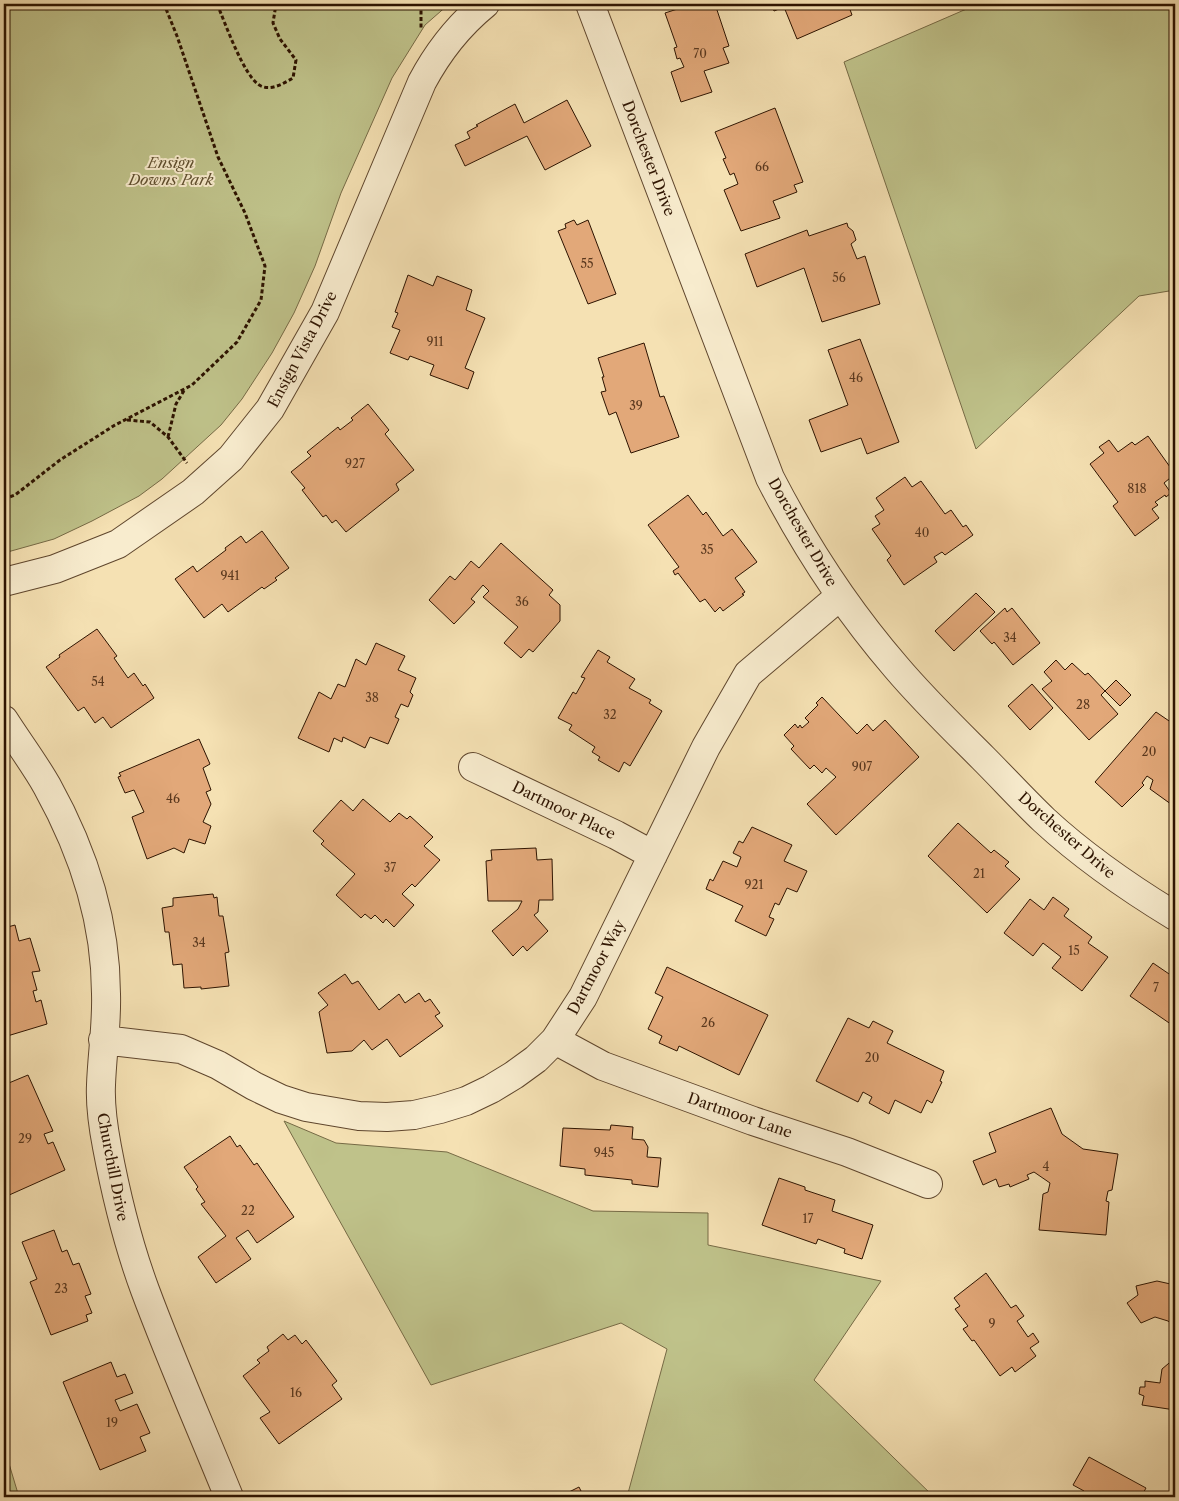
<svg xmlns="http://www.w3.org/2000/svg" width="1179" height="1501" font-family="'Libre Caslon Text',serif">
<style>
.green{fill:#bfc28a;stroke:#766a45}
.building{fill:#e2a879;stroke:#2d1300}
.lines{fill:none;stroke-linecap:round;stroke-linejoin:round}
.street-casing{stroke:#5f462d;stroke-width:30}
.path{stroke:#2d1300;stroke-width:3;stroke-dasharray:4 2.5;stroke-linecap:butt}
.street{stroke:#f8ecce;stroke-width:28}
.labels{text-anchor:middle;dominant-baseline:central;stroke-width:4;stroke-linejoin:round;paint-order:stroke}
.number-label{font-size:12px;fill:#5a381e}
.street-label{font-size:15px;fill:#2d1300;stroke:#f8ecce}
.park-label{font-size:15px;font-style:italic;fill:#605030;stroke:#f8ecce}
</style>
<rect width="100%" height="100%" fill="#f5e1b3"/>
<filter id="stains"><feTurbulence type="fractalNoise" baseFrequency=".004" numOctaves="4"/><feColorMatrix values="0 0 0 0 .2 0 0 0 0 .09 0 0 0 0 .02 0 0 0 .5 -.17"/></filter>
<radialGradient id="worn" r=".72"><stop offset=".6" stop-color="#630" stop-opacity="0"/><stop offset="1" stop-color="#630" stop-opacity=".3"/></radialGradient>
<!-- green -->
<path class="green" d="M4,4H449L425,25L392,78L341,193L315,266L294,313L272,353L242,399L221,425L162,479L139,496L92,521L54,539L4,553Z
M978,4H1175V290L1139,296L976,449L844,62Z
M284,1121L336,1143L447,1152L593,1211L708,1213V1245L881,1281L814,1380L934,1497H627L667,1349L621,1323L431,1385Z
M4,1447L19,1497H4Z"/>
<!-- building -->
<path class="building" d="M693,4H715L729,46L723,48L729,63L704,71L712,92L681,102L671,72L684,67L680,58L677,59L674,48L677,47L665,13Z
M771,4H848L852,15L797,39L784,7L774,11Z
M567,100L591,146L545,170L527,136L465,166L455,145L470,138L467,132L478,126L476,125L515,104L524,123Z
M775,108L803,182L794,185L797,192L773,201L780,218L741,231L724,190L738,184L734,173L730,175L723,159L726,158L715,132Z
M574,220L577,225L588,220L616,294L588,304L558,231L566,228L565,224Z
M847,223L848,227L853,231L856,240L851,244L857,259L865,256L880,304L822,322L804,268L757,287L745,254L807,230L809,236Z
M408,275L433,286L437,276L472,290L466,310L485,318L465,368L474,372L468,389L430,375L434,365L410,356L408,360L390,353L400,330L392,327L398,313L395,312Z
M860,339L899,442L867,454L861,438L821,452L809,420L848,405L828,350Z
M644,343L660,397L664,396L679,437L631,453L616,412L609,415L601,392L606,391L602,377H604L598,358Z
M368,404L389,430L385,434L414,470L396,484L399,490L346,532L336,520L332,523L326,515L323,517L302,490L305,488L291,472L311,456L307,452L338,427L340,430L353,420L351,418Z
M1148,436L1175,474L1164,483L1171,493L1166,497L1165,495L1155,502L1158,505L1152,509L1159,518L1135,536L1113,506L1118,502L1090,464L1104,453L1099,447L1109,440L1118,452L1132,442L1135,445Z
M905,477L912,487L921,481L945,514L951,510L963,527L966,525L973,535L945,555L942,552L934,557L937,562L904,585L887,560L891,556L872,529L880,524L875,516L884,510L876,498Z
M688,495L703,515L706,512L723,536L732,529L757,562L735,578L745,592L742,594L744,595L723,611L720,607L715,612L705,599L700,602L678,573L675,575L673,571L679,567L648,525Z
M262,531L289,568L275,578L277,580L264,589L262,587L228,612L222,604L204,618L175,579L193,566L197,572L226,550L225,548L241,536L246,543Z
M501,543L553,590L549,595L560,605V621L533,652L529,649L521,658L504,643L518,627L483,597L489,591L483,585L471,599L475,602L454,624L429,600L450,576L455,580L471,561L479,568Z
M976,593L995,612L954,651L935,631Z
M1005,608L1007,612L1012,608L1040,643L1013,665L994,642L992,644L980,631Z
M97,629L117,656L114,658L128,678L134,673L143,686L145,684L154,698L111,728L103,717L95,723L84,707L78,711L46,667L60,657L59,655Z
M376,643L405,656L398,670L416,678L410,692L413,695L408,707L401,704L395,717L399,719L388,744L370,737L365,748L343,737L342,742L334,738L329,752L298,738L319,692L331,699L338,684L345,687L356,659L366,665Z
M598,650L610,657L607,662L635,679L629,688L651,700L649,703L662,711L630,766L624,762L619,772L598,760L600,757L592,752L595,747L569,730L572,725L558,718L573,692L576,694L585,678L581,677Z
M1056,660L1065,670L1072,663L1085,675L1088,673L1105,691L1101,695L1118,714L1089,740L1042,689L1052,681L1044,672Z
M1116,680L1131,695L1120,706L1105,691Z
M1032,684L1053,708L1030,730L1008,706Z
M822,697L857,734L867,724L873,731L885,720L919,757L836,835L807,804L836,777L826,768L822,773L814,765L810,769L791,749L794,746L784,735L795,724L798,728L800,725L802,728L809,722L805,718L818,705L816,703Z
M1156,712L1175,725V807L1150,789L1153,780L1147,776L1142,783L1144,785L1122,807L1095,782Z
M199,739L210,764L203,768L211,790L206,792L211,804L203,822L211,826L205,844L189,839L184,853L174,848L147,859L132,817L144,812L134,790L125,793L118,777L121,776L119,773Z
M363,799L390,822L399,813L407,819L410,816L433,837L424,846L440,860L415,887L412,884L402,894L414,905L394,927L386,919L383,923L375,915L371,919L365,914L361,918L336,895L355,874L321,844L324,841L313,831L341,800L353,811Z
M958,823L991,853L994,850L1009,862L1005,866L1020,879L987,913L928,856Z
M752,827L792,845L784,861L807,871L797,892L787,888L779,905L775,903L769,917L774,919L766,936L735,921L743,906L706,889L710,879L713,881L723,861L737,867L741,857L733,853L739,841L743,843Z
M536,848L537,860L552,859L553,900H539L538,912L534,915L548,931L527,951L523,946L513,956L492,931L518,909L522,901H488L486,861L492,860L491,850Z
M213,894L214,898L217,897L219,916H223L229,952L225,953L229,986L201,989V987L184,988L182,964L173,965L169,932H165L162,908L173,906V898Z
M1053,897L1069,909L1064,916L1092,937L1088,943L1108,957L1082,991L1052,968L1061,957L1043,943L1033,956L1004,933L1030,899L1044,910Z
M15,925L19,941L30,938L40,971L32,972L37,990L33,991L36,1002L41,1000L47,1024L4,1037V928Z
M1153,963L1175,978V1027L1130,996Z
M667,967L768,1015L739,1075L679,1046L677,1051L659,1043L662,1036L648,1029L663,997L655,993Z
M345,974L352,984L358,981L379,1010L399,994L405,1003L419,993L425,1002L430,999L440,1013L435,1016L443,1026L400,1057L387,1039L372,1050L364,1040L352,1051L327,1053L319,1012L328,1005L318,993Z
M848,1018L869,1028L873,1021L893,1031L887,1043L944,1071L940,1081L942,1082L932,1103L927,1100L921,1113L895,1100L889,1114L869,1103L872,1097L863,1092L858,1102L816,1081Z
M28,1075L53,1131L44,1134L48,1144L53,1142L65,1170L7,1196L4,1188V1085Z
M1051,1108L1062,1134L1083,1149L1118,1154L1112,1190L1108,1191L1106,1201L1109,1202L1106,1235L1039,1230L1043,1194L1048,1192L1050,1183L1034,1172L1027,1175L1029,1179L1010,1187L1009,1184L999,1187L996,1179L983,1185L973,1161L996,1152L989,1133Z
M611,1125L633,1127L632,1139L644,1140L648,1147L647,1157L661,1158L658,1187L632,1184V1180L585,1175V1169L560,1166L563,1128L610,1130Z
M230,1136L237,1147L240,1145L254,1165L257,1163L294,1217L257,1243L248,1230L236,1238L251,1259L216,1283L198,1257L226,1236L201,1204L205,1202L196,1189L198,1187L184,1167Z
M779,1178L805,1187V1190L835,1200L832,1211L873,1225L862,1259L844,1253L845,1249L818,1239L816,1244L762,1225Z
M54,1230L62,1252L67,1250L73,1265L79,1263L91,1294L85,1296L92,1313L86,1315L88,1321L51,1335L30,1282L37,1279L22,1242Z
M986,1273L1011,1308L1016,1305L1024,1316L1017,1321L1028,1337L1033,1333L1039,1342L1030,1348L1036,1356L1015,1372L1012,1367L1000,1376L974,1340L972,1341L963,1329L968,1326L955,1309L960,1306L954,1298Z
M1157,1281L1175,1285V1343L1171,1338L1170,1332L1174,1326L1168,1321L1155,1317L1141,1323L1127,1303L1138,1295L1136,1286Z
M283,1334L288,1340L295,1335L302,1344L306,1340L337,1381L332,1385L342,1399L279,1444L260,1418L270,1412L243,1376L260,1363L257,1360L269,1351L267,1347Z
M1175,1358V1410L1142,1405L1144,1396L1139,1394L1140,1387H1145V1381L1160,1383L1162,1369Z
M111,1362L117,1377L125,1374L133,1393L115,1400L120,1411L137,1404L150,1433L140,1437L146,1451L100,1470L63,1382Z
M1089,1457L1146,1488L1141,1497H1081L1084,1491L1073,1485Z
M579,1487L584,1497H559Z"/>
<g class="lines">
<!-- street casing -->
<g class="street-casing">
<path id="street" d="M590,4L770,478C805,546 846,609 896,667C923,699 953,728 983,758C1003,778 1023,800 1044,820C1084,857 1129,888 1175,916
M4,582L55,569L118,544L193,492L231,458L270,409L325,312L422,82C438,52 458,26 485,4
M4,720C18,742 34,763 47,786C82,849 106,921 106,994C107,1025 102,1055 101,1085C100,1106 103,1126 107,1147C116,1195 128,1244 145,1290C171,1360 201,1428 229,1497
M473,767L616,835L653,855
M103,1040L181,1049L218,1065L254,1086L281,1099L306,1107L359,1116L387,1117L414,1115L440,1109L466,1101L491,1089L514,1075L536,1059L555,1040L583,997L706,747L748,674L840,596
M555,1040L603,1066L753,1121L847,1152L928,1184"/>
</g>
<!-- path -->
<path class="path" d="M217,4C225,22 244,78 261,86C272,91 284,83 293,78L296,60L280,39L273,23L276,4
M421,4V30
M127,420L150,422L168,437L187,463
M168,437L176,404L185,389
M4,499L15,495L60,460L115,425L192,385L237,342L261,300L265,266L245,213L218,157L177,36L164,4"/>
<!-- street -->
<use href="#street" class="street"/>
</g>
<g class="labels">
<!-- number labels -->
<g class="number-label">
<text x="700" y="53">70</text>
<text x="762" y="166">66</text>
<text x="587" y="263">55</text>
<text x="839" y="277">56</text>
<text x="435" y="341">911</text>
<text x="856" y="377">46</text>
<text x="636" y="405">39</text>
<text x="355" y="463">927</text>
<text x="1137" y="488">818</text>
<text x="922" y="532">40</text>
<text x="707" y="549">35</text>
<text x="230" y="575">941</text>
<text x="522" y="601">36</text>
<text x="1010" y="637">34</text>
<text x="98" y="681">54</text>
<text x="372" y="697">38</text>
<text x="1083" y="704">28</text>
<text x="610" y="714">32</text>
<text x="1149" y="751">20</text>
<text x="862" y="766">907</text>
<text x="173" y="798">46</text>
<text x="390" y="867">37</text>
<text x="979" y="873">21</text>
<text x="754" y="884">921</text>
<text x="199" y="942">34</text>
<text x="1074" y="950">15</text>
<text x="1156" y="987">7</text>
<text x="708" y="1022">26</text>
<text x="872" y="1057">20</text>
<text x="25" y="1138">29</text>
<text x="604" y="1152">945</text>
<text x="1046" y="1166">4</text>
<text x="248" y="1210">22</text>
<text x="808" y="1218">17</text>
<text x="61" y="1288">23</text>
<text x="992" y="1323">9</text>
<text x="296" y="1392">16</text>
<text x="112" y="1422">19</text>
</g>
<!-- street labels -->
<g class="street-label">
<text transform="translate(649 158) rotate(69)">Dorchester Drive</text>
<text transform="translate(302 349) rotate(-62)">Ensign Vista Drive</text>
<text transform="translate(803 532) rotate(60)">Dorchester Drive</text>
<text transform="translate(564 810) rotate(26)">Dartmoor Place</text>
<text transform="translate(1067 835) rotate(41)">Dorchester Drive</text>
<text transform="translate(596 967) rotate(-62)">Dartmoor Way</text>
<text transform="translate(740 1115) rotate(19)">Dartmoor Lane</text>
<text transform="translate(113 1167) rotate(79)">Churchill Drive</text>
</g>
<!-- park labels -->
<g class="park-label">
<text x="171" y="162">Ensign<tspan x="171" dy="17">Downs Park</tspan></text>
</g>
</g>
<!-- margin -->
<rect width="1179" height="1501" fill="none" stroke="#f5e1b3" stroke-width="20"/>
<rect x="5" y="5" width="1169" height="1491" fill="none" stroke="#2d1300" stroke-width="2.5"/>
<rect x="10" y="10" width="1159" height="1481" fill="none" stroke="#2d1300"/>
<rect width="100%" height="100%" filter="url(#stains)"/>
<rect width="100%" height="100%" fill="url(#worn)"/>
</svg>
